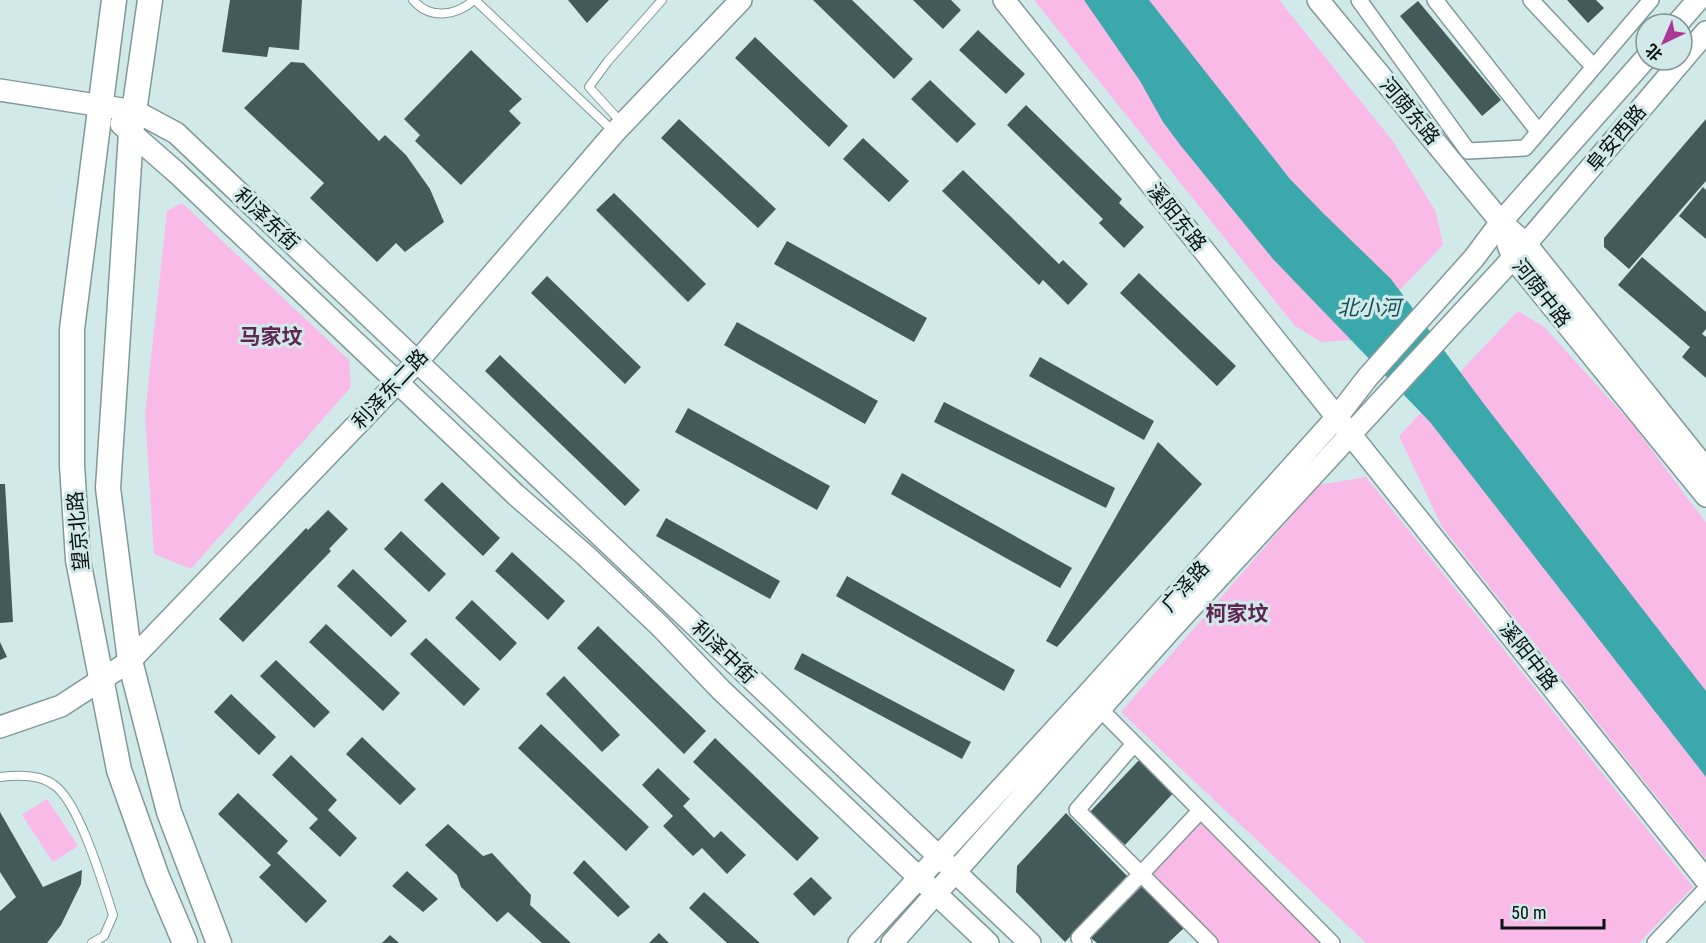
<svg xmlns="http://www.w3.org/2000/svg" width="1706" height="943" font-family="'Roboto Condensed','Noto Sans SC',sans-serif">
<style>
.green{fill:#fabae8}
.water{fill:#3ba9ab}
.building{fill:#445a5a}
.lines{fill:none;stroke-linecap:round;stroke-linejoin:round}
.lane-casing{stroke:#819898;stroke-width:10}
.street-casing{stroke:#819898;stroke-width:18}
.secondary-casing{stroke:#819898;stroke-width:24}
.primary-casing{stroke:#819898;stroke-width:27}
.lane{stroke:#fff;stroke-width:8}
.street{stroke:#fff;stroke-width:15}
.secondary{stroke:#fff;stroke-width:21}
.primary{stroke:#fff;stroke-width:24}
.labels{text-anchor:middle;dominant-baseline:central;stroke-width:6;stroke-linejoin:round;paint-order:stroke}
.street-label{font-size:20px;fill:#081011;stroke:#d1e9e9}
.water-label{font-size:21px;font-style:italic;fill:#0f4f50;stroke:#d1e9e9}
.neighbourhood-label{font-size:21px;font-weight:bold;fill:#5f2752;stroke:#d1e9e9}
</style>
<rect width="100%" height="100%" fill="#d1e9e9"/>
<!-- green -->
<path class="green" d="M1034,0H1279L1392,140L1436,212L1443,245L1352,340L1321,342L1295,326Z
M182,203L349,360L351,387L191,569L154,554L145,415L167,211Z
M1518,311L1544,327L1633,425L1706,523V859L1442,527L1399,436Z
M1366,477L1693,887L1639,943H1366L1121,712L1319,485Z
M47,799L78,846L53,862L22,815Z
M1200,815L1326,943H1216L1144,873Z"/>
<!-- water -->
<path class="water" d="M1084,0H1149L1290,179L1322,212L1391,279L1484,404L1706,691V777L1430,422L1273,259L1181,146L1163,122L1140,81Z"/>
<!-- building -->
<path class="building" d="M230,0H302L299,50L269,47L267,57L222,52Z
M568,0H609L587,23Z
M813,0H852L913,59L894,79Z
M913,0H951L961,10L943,29Z
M1567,0H1596L1604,8L1588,23Z
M1418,1L1501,100L1482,116L1400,16Z
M978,30L1025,74L1006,94L959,50Z
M755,37L848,126L829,147L735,58Z
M471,50L522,99L509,111L521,123L461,185L415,141L420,135L404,119Z
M291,62L304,63L379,141L385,135L406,155L430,189L444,222L405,252L396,243L377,262L310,198L324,183L244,108Z
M930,80L976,124L957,143L911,99Z
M1026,105L1122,199L1119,203L1144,227L1124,248L1099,223L1103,219L1007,125Z
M679,119L776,209L758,228L661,138Z
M1706,119V181L1629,269L1604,247V238Z
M863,138L909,181L889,202L843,159Z
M963,170L1059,264L1063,260L1088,284L1068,305L1043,280L1039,285L942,191Z
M1703,187L1706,190V239L1679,216Z
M614,193L706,284L688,302L596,210Z
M787,241L927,318L914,342L774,264Z
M1642,257L1706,312V329L1702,334L1706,337V378L1682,357L1690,347L1618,285Z
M1139,273L1236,366L1217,386L1120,293Z
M547,276L641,367L625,384L531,293Z
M737,322L878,401L865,424L724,345Z
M500,355L640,490L625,506L485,371Z
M1040,357L1154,421L1144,440L1029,376Z
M944,402L1115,488L1106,508L934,422Z
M688,408L830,486L817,510L675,432Z
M1158,442L1202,484L1057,647L1046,641Z
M902,473L1072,568L1060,588L891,494Z
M442,482L500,538L483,556L424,500Z
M0,484H5L13,622L0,623Z
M328,510L348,529L329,549L331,551L243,642L219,619L306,528L308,530Z
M666,518L780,581L770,599L656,536Z
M401,531L446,574L429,592L384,549Z
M512,552L565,601L548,620L495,571Z
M353,569L407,621L391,637L337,586Z
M847,576L1015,670L1004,691L836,596Z
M472,600L517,643L500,661L455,618Z
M326,624L400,693L383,711L309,642Z
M598,626L706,731L684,754L577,648Z
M426,638L480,689L464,706L410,654Z
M0,642L7,657L0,660Z
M802,653L971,742L962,759L794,669Z
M276,660L330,712L314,728L260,676Z
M564,676L620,735L602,752L546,694Z
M231,694L276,737L259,755L214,712Z
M541,724L649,827L626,851L518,748Z
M362,737L416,789L400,805L346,754Z
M715,738L819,838L797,861L693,762Z
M291,755L337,800L328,810L357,838L340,857L309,828L318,819L272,775Z
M1141,758L1176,790L1125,845L1090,812Z
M658,768L690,799L683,806L714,838L721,831L746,855L727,874L702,848L693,856L663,826L673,816L642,785Z
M238,793L288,841L277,853L327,901L306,923L259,877L271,865L218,814Z
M0,812L43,887L82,870L81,884L61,925L47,943H0V911L16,897L0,872Z
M1066,813L1127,876L1065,942L1016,892L1017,866Z
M448,824L483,856L492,853L531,895L530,905L571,943H542L508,912L497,922L461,887L457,875L425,845Z
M584,860L630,907L618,917L573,873Z
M407,871L438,899L423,912L392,886Z
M811,877L832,898L814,916L793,894Z
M1143,885L1185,927L1168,943H1097L1091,938Z
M704,892L760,943H727L689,908Z
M659,933L669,943H649Z
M390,935L399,943H382Z"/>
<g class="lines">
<!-- lane casing -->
<g class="lane-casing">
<path id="lane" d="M413,0C430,20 456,16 474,0
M475,0L613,131
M621,122L589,87L608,61L662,0
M0,777C16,775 40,774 54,785C79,802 103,884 113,915L104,936L92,943"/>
</g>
<!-- street casing -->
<g class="street-casing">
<path id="street" d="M1359,0L1468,151L1525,148L1651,0
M1435,0L1538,131
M1531,0L1594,67
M1093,702L1332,943
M1200,811L1141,874L1210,943
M1084,943L1079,938L1141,874L1077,810L1134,744
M1655,943L1706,889"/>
</g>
<!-- secondary casing -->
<g class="secondary-casing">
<path id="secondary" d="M1004,0L1706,880
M1318,0L1501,222L1526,244L1706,469
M1677,24L1698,0
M0,90L135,111L176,133L1030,943
M121,124L177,173L516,495L585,555L660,626L721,690L988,943
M1508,245L1513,258L1706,496
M0,727L61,706L130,661L418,361L615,132L741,0
M859,943L1086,696L1337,417L1367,378L1474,258L1501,222L1646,58
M892,943L1171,629L1526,244L1706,32"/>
</g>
<!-- primary casing -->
<g class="primary-casing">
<path id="primary" d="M114,0L72,329V465L78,560L119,770L157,877L185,943
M150,0L131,133L108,488L130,661L169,812L219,943"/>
</g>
<!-- lane -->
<use href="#lane" class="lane"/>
<!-- street -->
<use href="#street" class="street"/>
<!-- secondary -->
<use href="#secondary" class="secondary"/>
<!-- primary -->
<use href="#primary" class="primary"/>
</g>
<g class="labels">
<!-- street labels -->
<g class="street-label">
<text transform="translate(1410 111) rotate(50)">河荫东路</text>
<text transform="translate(1616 138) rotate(-50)">阜安西路</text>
<text transform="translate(1177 217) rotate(51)">溪阳东路</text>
<text transform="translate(267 219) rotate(43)">利泽东街</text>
<text transform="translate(1542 293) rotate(52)">河荫中路</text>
<text transform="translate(390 389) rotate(-47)">利泽东二路</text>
<text transform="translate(78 531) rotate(-95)">望京北路</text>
<text transform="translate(1185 586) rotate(-48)">广泽路</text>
<text transform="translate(724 652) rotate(44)">利泽中街</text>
<text transform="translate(1529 656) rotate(52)">溪阳中路</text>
</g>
<!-- water labels -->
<g class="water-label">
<text x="1369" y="308">北小河</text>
</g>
<!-- neighbourhood labels -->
<g class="neighbourhood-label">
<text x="271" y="337">马家坟</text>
<text x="1237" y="614">柯家坟</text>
</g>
</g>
<!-- north arrow -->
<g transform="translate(1664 42) rotate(224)"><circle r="28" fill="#d1e9e9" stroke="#819293" stroke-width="1.5"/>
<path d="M0-4.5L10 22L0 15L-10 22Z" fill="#aa3893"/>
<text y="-9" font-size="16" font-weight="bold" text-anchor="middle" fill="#081011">北</text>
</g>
<!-- scale -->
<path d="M1502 919v9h102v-9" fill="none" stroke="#081011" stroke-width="3"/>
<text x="1511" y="919" font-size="18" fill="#081011" stroke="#d1e9e9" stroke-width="4.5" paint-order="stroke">50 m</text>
</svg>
